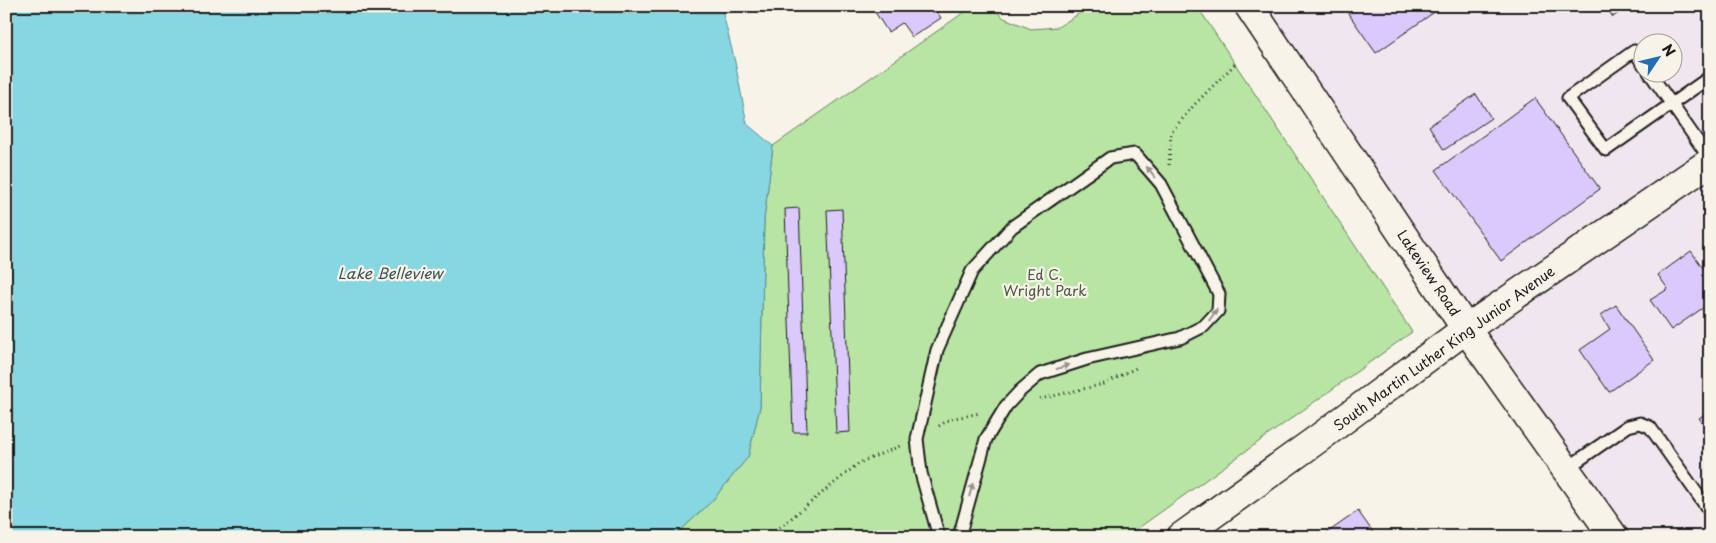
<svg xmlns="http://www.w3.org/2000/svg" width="1716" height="543" font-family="'Playpen Sans',sans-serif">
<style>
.built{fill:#efe6ee;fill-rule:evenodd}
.green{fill:#b8e5a3;stroke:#6a8060}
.water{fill:#87d7e3;stroke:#5c8c93}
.building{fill:#dbc9fb;stroke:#1c1c1c}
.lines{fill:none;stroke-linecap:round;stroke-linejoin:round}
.service-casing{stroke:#1c1c1c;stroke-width:15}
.tertiary-casing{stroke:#1c1c1c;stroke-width:31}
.path{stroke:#1c1c1c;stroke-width:3;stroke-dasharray:1 4;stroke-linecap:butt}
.service{stroke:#f7f3e8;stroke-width:11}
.tertiary{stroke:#f7f3e8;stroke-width:28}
.oneway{fill:#94928c}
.labels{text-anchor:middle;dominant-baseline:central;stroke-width:4.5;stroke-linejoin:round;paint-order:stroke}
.street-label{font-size:14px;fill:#1c1c1c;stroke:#f7f3e8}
.park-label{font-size:14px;fill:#4b5844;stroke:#f7f3e8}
.water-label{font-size:15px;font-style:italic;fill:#3c5458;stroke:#f7f3e8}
</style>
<rect width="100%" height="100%" fill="#f7f3e8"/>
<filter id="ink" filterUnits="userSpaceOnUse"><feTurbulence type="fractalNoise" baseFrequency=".02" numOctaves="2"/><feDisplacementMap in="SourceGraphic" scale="10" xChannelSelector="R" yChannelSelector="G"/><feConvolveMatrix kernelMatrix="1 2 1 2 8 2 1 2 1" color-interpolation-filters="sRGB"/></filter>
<g filter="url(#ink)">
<!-- built -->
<path class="built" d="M1266,6H1710V146L1471,310ZM1644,42H1674V72H1644Z
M1710,177V537H1631L1485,331Z"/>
<!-- green -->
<path class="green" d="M973,6H990L1004,18L1031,29L1058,27L1091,6H1197L1412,332L1126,537H670L681,530L711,502L748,457L760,407L764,220L773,146Z"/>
<!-- water -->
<path class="water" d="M6,6H721L735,62L747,124L773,146L764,220L760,407L748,457L711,502L681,530L670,537H6Z"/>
<!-- building -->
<path class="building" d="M871,6H933L941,18L912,37L902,23L888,32Z
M1357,6H1443L1376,53L1348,13Z
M1605,6H1628L1613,17Z
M1476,94L1491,118L1444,150L1429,126Z
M1535,98L1600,189L1501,261L1436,170Z
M799,208L807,432H793L785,209Z
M842,209L850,432L836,433L827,210Z
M1691,251L1710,278V303L1671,330L1650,300L1668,289L1658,275Z
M1616,305L1654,360L1609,392L1580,350L1610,329L1601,315Z
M1710,411V433L1699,418Z
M1358,511L1375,535L1373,537H1321Z"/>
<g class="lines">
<!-- service casing -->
<g class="service-casing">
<path id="service" d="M1644,65L1634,51L1568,98L1606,150L1710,77
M1649,72L1710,159
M1566,469L1628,426L1640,423L1650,427L1710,512
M939,537L921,473L917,439L937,350L972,271L1012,227L1110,158L1135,154L1161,184L1219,294L1218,311L1204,326L1180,338L1087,359L1040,374L1020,391L1006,406L986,439L959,537"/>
</g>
<!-- tertiary casing -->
<g class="tertiary-casing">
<path id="tertiary" d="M1249,6L1466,329L1614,537
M1181,537L1319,438L1466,329L1710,162"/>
</g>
<!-- path -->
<path class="path" d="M1169,165L1171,132L1196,103L1237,62
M1040,399L1104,384L1136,368
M939,426L950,419L980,413
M768,537L859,463L900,446"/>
<!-- service -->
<use href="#service" class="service"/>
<!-- tertiary -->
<use href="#tertiary" class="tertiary"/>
</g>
<!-- one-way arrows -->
<defs><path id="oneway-solid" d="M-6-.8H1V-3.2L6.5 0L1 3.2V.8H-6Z" transform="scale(1.25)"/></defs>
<g class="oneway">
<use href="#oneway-solid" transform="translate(1151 172) rotate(-130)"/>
<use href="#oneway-solid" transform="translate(1213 315) rotate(-55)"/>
<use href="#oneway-solid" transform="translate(1063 367) rotate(-17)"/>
<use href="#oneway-solid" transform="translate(971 490) rotate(-75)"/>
</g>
</g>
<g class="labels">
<!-- street labels -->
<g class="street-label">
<text transform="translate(1429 273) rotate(56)">Lakeview Road</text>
<text transform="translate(1444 348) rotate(-36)">South Martin Luther King Junior Avenue</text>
</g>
<!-- park labels -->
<g class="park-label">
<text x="1045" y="274">Ed C.<tspan x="1045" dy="16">Wright Park</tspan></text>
</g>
<!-- water labels -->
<g class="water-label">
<text x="390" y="272">Lake Belleview</text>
</g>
</g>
<!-- margin -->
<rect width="1716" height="543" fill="none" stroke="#f7f3e8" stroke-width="25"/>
<rect x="12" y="12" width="1691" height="518" fill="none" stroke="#1c1c1c" stroke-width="2" filter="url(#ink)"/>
<!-- north arrow -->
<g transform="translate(1658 58) rotate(55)"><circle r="24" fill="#f7f3e8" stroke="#9f9d96"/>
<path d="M0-4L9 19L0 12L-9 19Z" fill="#1f6fb2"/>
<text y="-8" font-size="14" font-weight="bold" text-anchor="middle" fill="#1c1c1c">N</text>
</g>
</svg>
